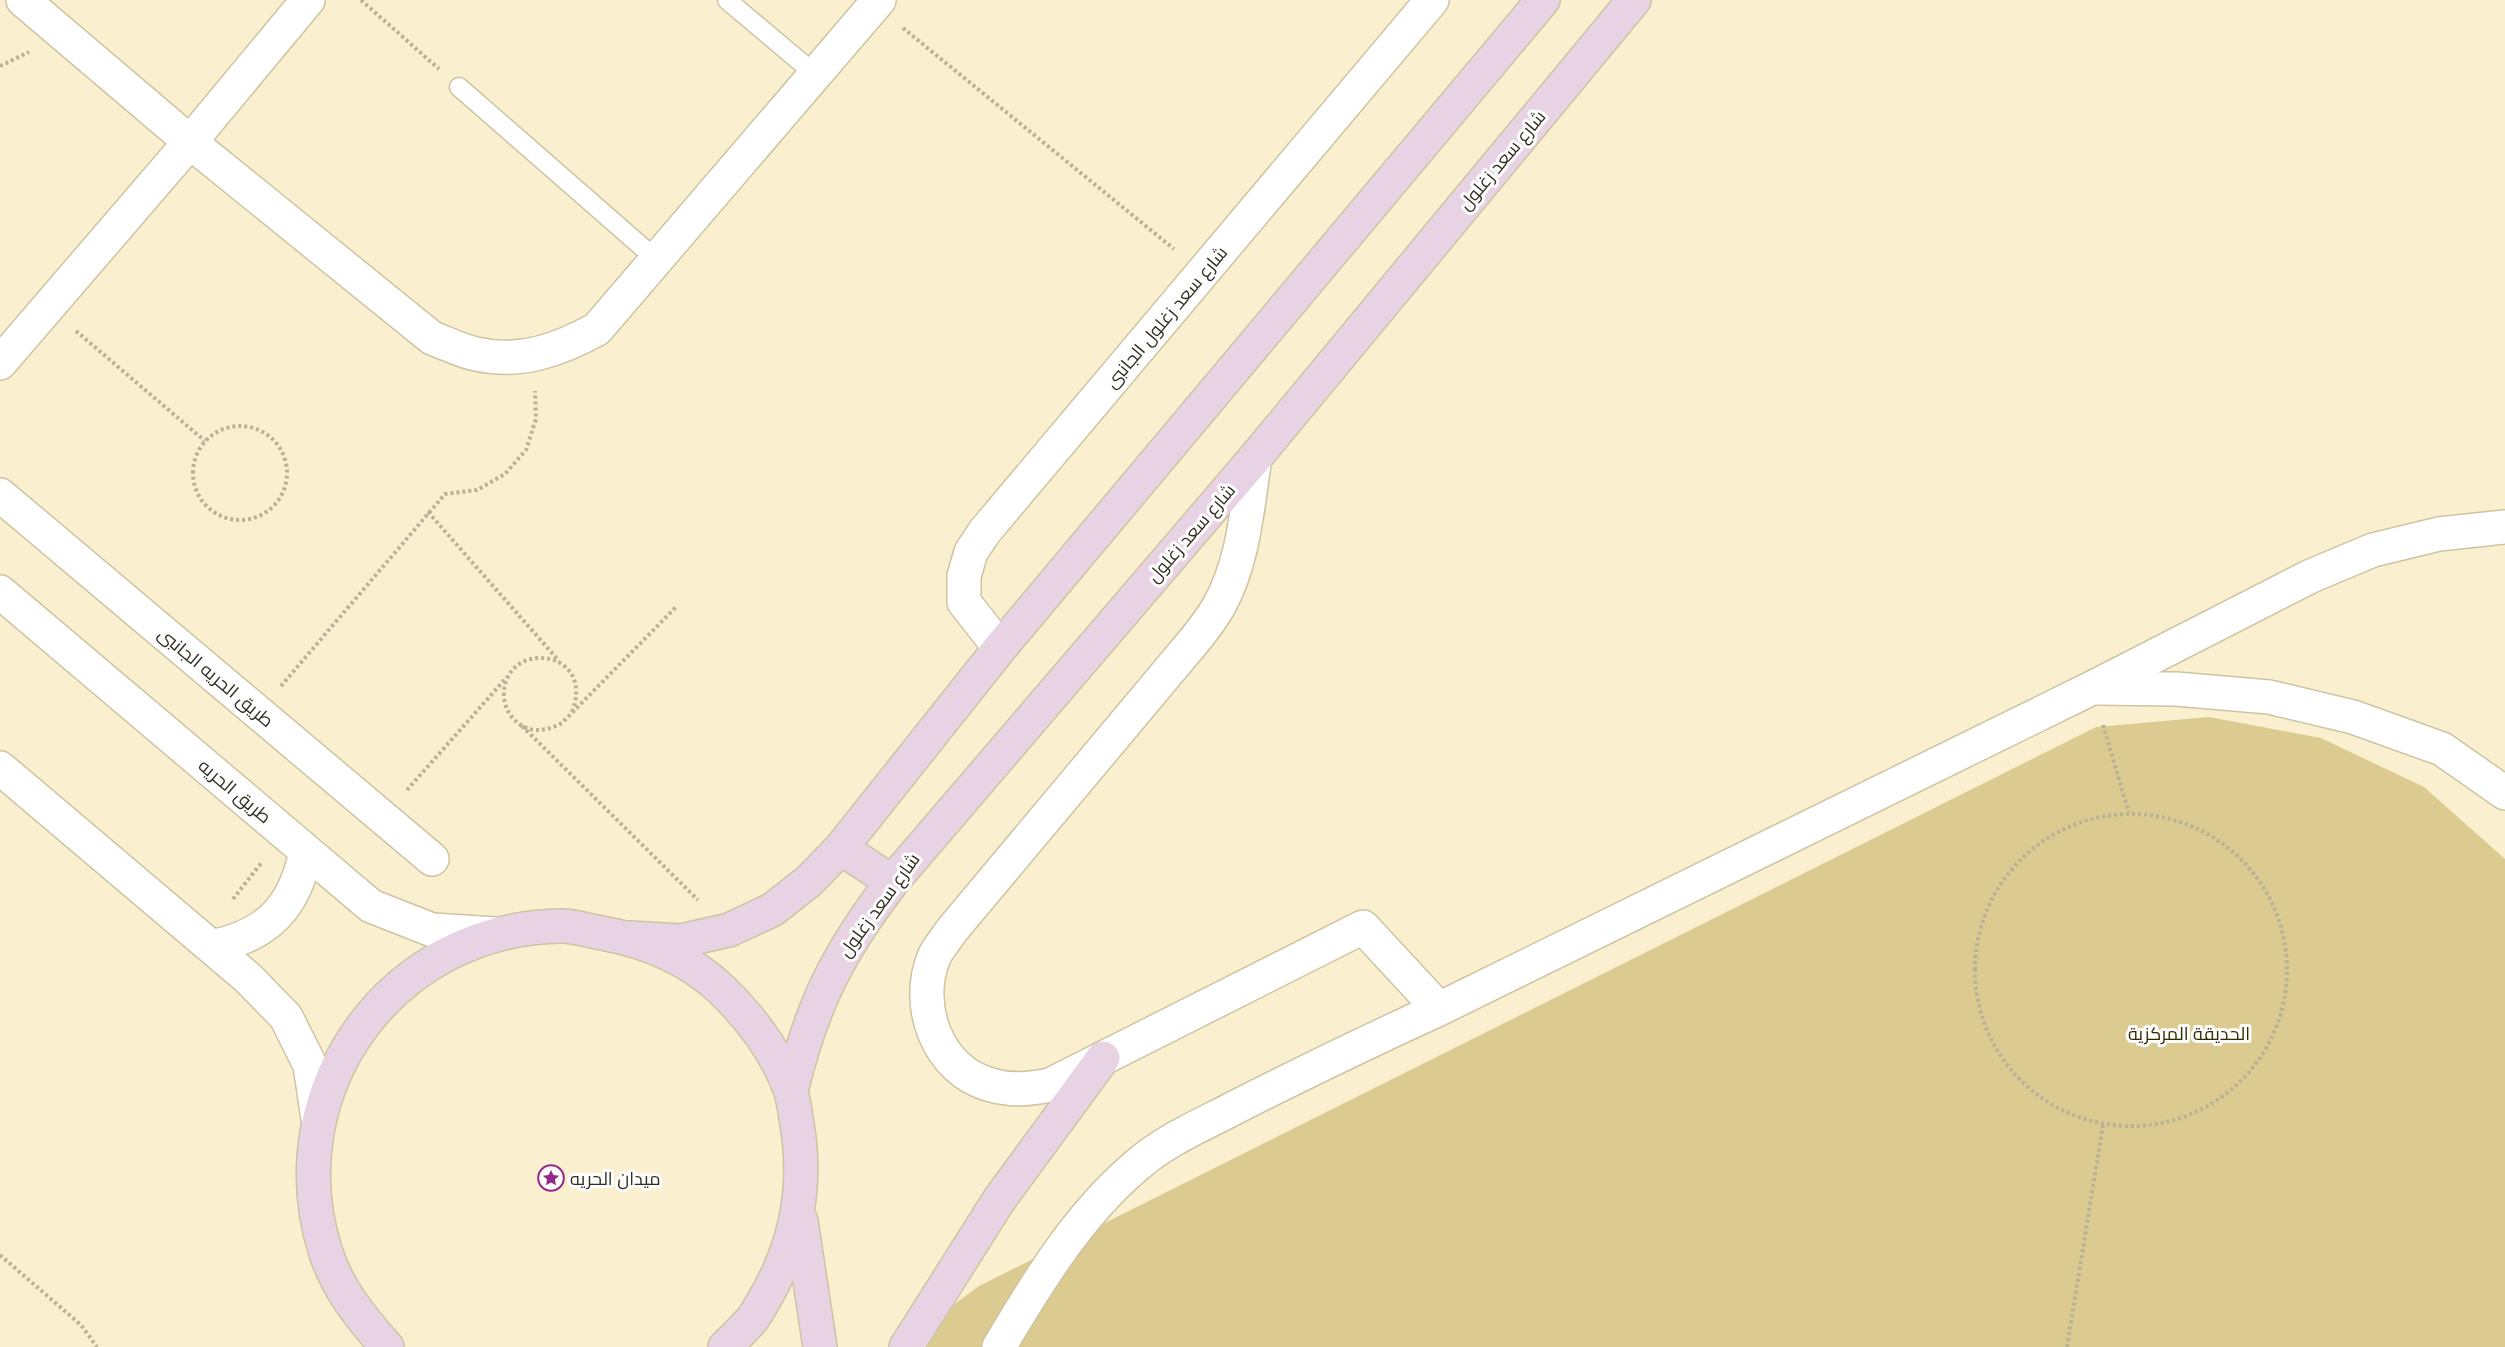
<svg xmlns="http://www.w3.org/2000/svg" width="2505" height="1347" font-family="Raleway,Cairo,sans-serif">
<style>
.green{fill:#dccb91}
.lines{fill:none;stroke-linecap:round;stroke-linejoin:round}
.service-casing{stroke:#cdc4a4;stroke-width:21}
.minor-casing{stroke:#cdc4a4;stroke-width:36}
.tertiary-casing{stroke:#cdc4a4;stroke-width:36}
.secondary-casing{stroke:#cdc4a4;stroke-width:36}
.path{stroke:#b9b297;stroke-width:4;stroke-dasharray:3 3;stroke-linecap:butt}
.service{stroke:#fff;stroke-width:18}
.minor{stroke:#fff;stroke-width:33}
.tertiary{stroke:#fff;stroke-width:33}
.secondary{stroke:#e8d3e5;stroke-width:33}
.labels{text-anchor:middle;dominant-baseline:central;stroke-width:6;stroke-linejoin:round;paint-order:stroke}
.street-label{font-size:18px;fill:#2f2c1f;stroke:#fdfdfd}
.park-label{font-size:18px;fill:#322902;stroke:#fdfdfd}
.poi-label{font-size:18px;fill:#2f2c1f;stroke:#fdfdfd;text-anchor:start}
</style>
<rect width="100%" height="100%" fill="#faf0cf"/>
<!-- green -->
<path class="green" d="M2209,717L2321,738L2424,787L2505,859V1347H896L979,1286L2096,727Z"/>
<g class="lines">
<!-- service casing -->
<g class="service-casing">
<path id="service" d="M727,0L816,75
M459,87L657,260"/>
</g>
<!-- minor casing -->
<g class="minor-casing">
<path id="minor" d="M23,0L190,142L432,338C446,343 461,351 476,354C520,364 559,350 597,329L879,0
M0,363L190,142L308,0
M0,495L432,859
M1000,648L964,602V576L971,552L985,531L1432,0"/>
</g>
<!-- tertiary casing -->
<g class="tertiary-casing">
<path id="tertiary" d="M1255,458C1247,508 1244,561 1219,606C1209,623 1196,639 1183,654L952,930C946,939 938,948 934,957C914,1005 937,1071 991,1085C1012,1091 1029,1089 1050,1085L1363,927L1439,1009
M0,592L371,906L432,930L496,934
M2097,688L2176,689L2269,697L2353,717L2442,749L2505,793
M0,768L248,978L286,1017L310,1065L318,1119
M212,947C268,935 295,907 306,851
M999,1347C1037,1283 1078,1215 1136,1166C1165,1140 1204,1124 1238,1106C1305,1072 1371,1040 1439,1009L2092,688L2311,576L2373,550L2439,534L2505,527"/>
</g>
<!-- secondary casing -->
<g class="secondary-casing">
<path id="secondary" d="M841,848L892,882
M629,938L680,941L729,930L772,910L809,881L841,848L1000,648L1543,0
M791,1091C812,1004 838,953 892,882L1255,458L1634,0
M801,1221L820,1347
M387,1347C361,1318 336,1287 325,1250C275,1089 393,927 562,926C575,926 589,931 602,933C646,941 688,958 721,989C750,1017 776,1051 790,1089C794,1100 795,1113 797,1124C807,1183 797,1241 768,1293C763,1301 759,1310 753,1318C745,1328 734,1338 725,1347
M906,1347L999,1200L1103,1058"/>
</g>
<!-- path -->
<path class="path" d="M361,0L439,69
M903,28L1174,249
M0,66L29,52
M76,331L205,441
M193 473a47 47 0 1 1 94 0a47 47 0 1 1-94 0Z
M428,512L559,661
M281,686L445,494L477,490L505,474L526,450L536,419L535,391
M572,712C597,647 501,639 504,697C505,708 510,717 519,724C533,734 549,730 562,723L677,606
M2103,725L2129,813
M522,726L698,900
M407,790L507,677
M1975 970a156 156 0 1 1 312 0a156 156 0 1 1-312 0Z
M233,899L262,862
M0,1255L81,1325L97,1347
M2067,1347L2103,1125"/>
<!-- service -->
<use href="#service" class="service"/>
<!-- minor -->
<use href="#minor" class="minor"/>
<!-- tertiary -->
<use href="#tertiary" class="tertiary"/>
<!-- secondary -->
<use href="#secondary" class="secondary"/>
</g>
<!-- icons -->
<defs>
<g id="sight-ring" transform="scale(1.35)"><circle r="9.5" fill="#fdfdfd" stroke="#95298b" stroke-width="1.5"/><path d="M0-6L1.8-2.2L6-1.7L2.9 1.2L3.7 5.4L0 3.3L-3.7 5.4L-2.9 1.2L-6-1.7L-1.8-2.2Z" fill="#95298b"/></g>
</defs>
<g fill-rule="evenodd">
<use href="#sight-ring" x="551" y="1178"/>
</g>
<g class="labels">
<!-- street labels -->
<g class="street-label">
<text transform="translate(1502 160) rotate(-50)">شارع سعد زغلول</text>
<text transform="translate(1166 317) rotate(-50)">شارع سعد زغلول الجانبى</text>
<text transform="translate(1191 533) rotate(-49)">شارع سعد زغلول</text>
<text transform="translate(216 677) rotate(40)">طريق الحريه الجانبى</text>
<text transform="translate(235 791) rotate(40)">طريق الحريه</text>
<text transform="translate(879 905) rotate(-54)">شارع سعد زغلول</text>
</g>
<!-- park labels -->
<g class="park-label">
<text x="2189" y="1033">الحديقة المركزية</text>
</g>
<!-- poi labels -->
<g class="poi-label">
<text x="570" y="1178">ميدان الحريه</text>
</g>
</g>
</svg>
